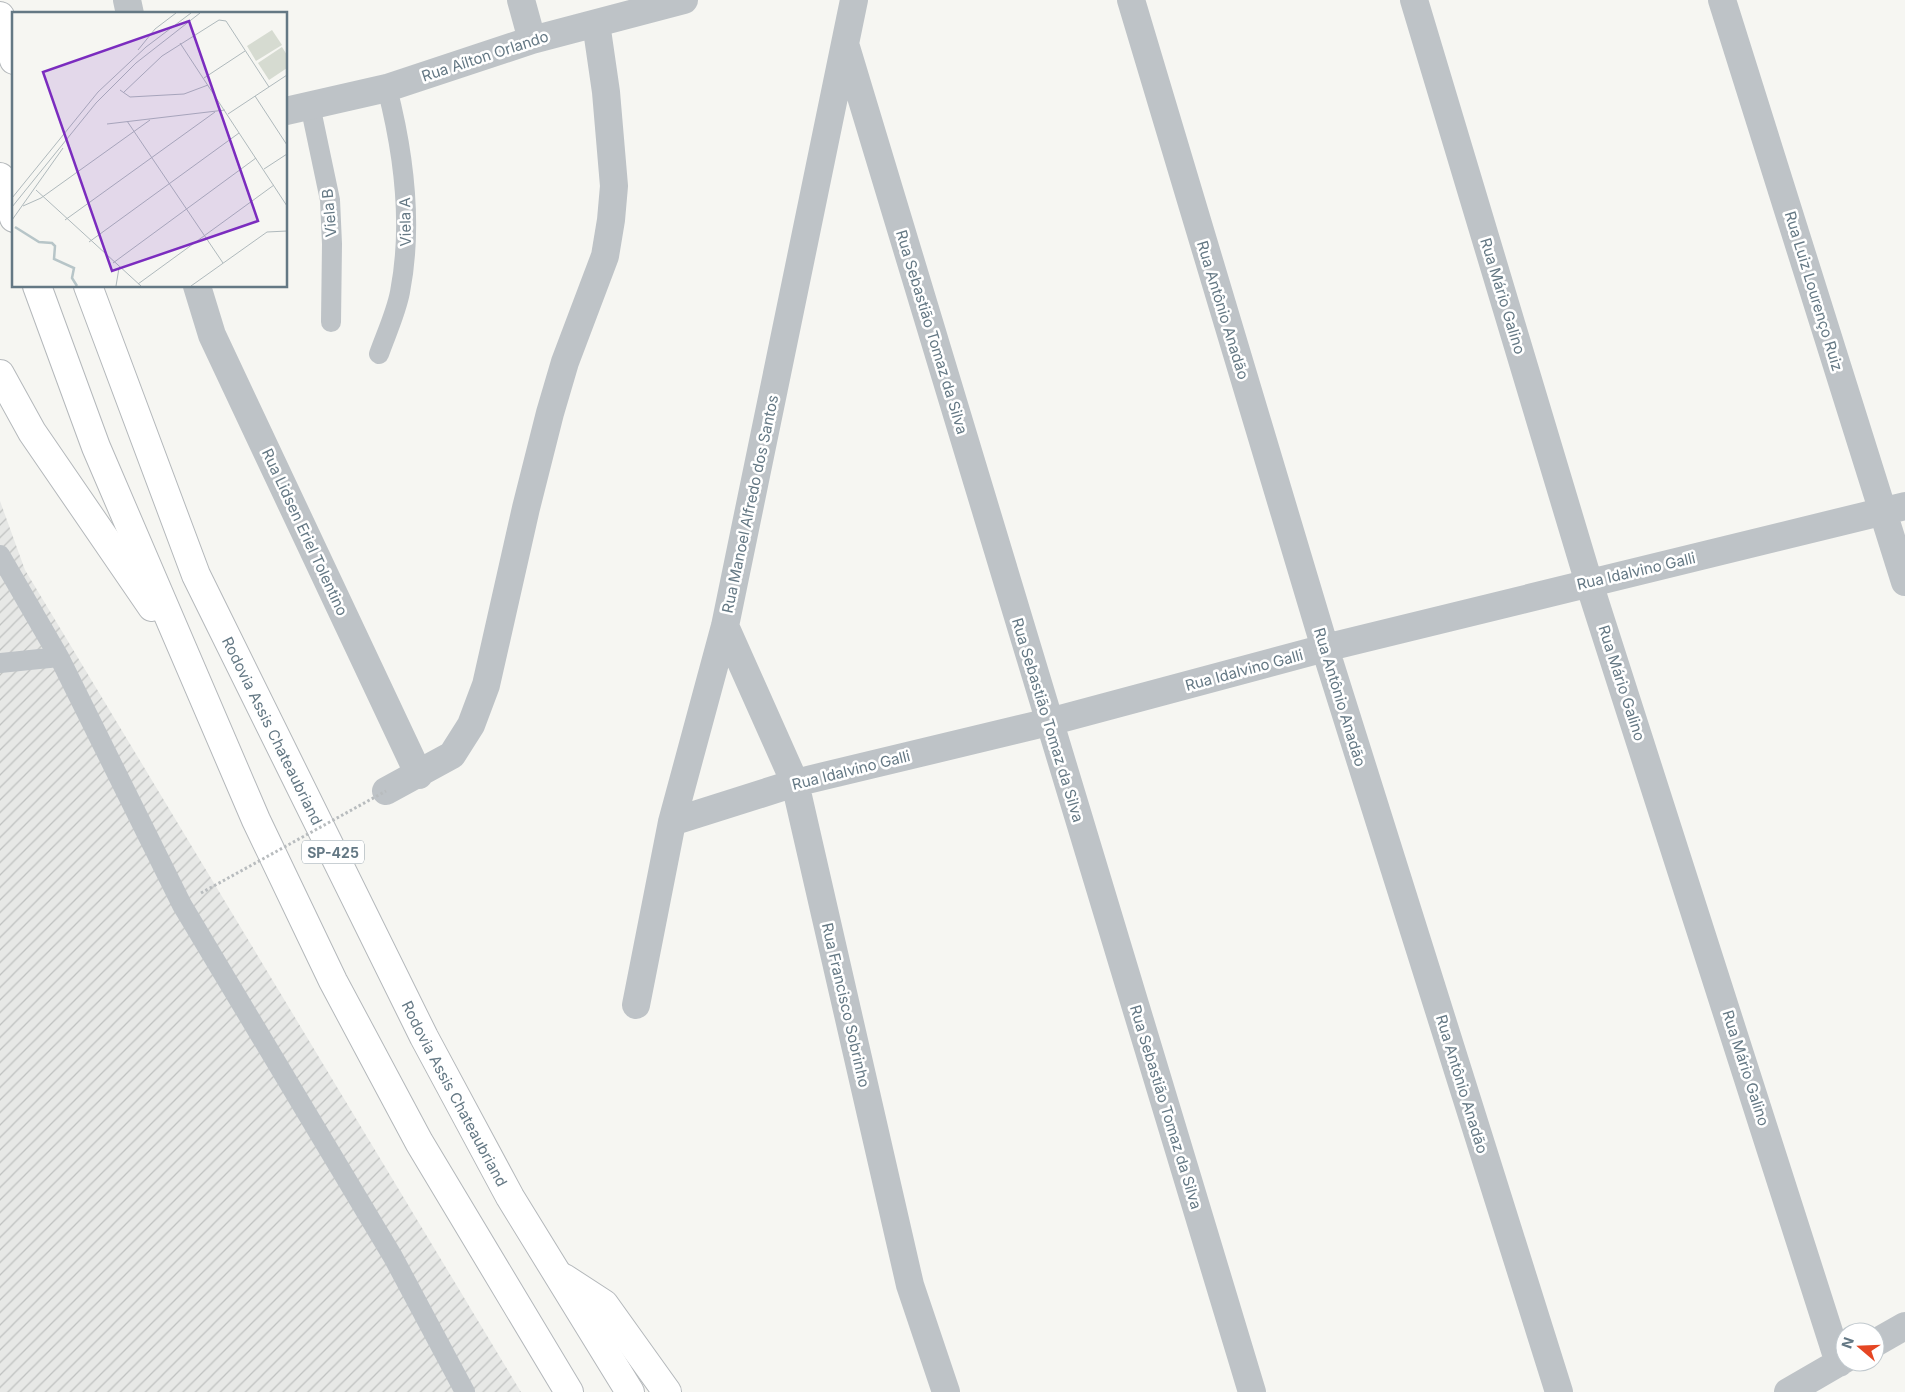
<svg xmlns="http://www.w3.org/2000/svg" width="1905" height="1392" font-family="Inter,sans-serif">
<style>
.industrial{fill:url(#industrial-furrows)}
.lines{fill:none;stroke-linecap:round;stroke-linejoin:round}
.highway-casing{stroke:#b4b8bb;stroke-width:30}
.lane{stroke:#bec3c7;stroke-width:20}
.street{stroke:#bec3c7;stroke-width:28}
.highway{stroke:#fff;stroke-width:28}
.path-bridge{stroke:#b8bcbe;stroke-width:3;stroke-dasharray:2.5 2.5;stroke-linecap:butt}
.labels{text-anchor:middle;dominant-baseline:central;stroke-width:5;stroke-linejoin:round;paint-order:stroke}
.shield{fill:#fff;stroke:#92a0a9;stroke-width:1}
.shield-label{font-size:14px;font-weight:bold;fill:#647884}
.street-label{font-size:15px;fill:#647884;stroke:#fff}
.inset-river{fill:none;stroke:#b7c5c8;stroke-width:2.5}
.inset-road{fill:none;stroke:#afb9bc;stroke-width:1}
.view{fill:#7b2cbf;fill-opacity:0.15;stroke:#7b2cbf;stroke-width:2.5}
.inset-edge{fill:none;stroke:#647884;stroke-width:2.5}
</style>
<defs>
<pattern id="industrial-furrows" width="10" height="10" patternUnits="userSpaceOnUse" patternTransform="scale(1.25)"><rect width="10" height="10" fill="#e7e8e6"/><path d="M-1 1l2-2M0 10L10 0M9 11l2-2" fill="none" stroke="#bfc1c0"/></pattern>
</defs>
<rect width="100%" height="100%" fill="#f6f6f2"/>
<!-- industrial -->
<path class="industrial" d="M0,501L25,570L521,1392H0Z"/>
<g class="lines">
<!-- highway casing -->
<g class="highway-casing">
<g id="highway">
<path d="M0,16L14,60"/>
<path d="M0,177L14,218"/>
<path d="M37,286L96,447L256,820L333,981L419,1142L569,1392"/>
<path id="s1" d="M88,286L196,575L424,1037L510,1197L630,1392"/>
<path d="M0,374L32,432L152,607"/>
<path d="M564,1278L604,1304L667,1392"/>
</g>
</g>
<!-- lane -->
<path class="lane" d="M310,105L330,200L332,244L331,322
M379,354C386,334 396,313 400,292C413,225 404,154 387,88
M0,555L59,657
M0,663L59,657L182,905L393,1257L465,1392"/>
<!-- street -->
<path class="street" d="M127,0L130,14
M521,0L532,40
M1131,0L1325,648L1559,1392
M1414,0L1589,583L1839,1363
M1722,0L1905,582
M846,47L1252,1392
M286,111L387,88L532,40L684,0
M197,286L212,335L419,775
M725,626L795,783L910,1285L946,1392
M386,791L452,755L471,725L486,685L526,508L550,413L565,362L605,256L611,220L614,186L606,92L596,23
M672,822L795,783L1049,722L1325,648L1905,506
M636,1005L672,822L725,626L854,0
M1875,1343L1905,1326
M1788,1392L1845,1359"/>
<!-- highway -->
<use href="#highway" class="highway"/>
<!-- path-bridge -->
<path class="path-bridge" d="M201,893L386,791"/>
</g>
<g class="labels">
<!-- shield labels -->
<rect class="shield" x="302" y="840.5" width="62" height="23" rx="4"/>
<g class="shield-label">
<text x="333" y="852">SP-425</text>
</g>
<!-- street labels -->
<g class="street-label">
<text transform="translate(485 56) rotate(-18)">Rua Aílton Orlando</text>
<text transform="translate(329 213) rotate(-95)">Viela B</text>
<text transform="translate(405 222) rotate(-91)">Viela A</text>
<text transform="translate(1814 291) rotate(73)">Rua Luiz Lourenço Ruiz</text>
<text transform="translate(1503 296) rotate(73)">Rua Mário Galino</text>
<text transform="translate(1223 310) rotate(73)">Rua Antônio Anadão</text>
<text transform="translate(932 332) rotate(73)">Rua Sebastião Tomaz da Silva</text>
<text transform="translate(750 504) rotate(-78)">Rua Manoel Alfredo dos Santos</text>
<text transform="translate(305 532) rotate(65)">Rua Lidsen Eriel Tolentino</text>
<text transform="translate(1636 571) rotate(-13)">Rua Idalvino Galli</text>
<text transform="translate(1244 670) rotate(-15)">Rua Idalvino Galli</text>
<text transform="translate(1622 683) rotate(72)">Rua Mário Galino</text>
<text transform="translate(1340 697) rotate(73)">Rua Antônio Anadão</text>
<text transform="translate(1048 720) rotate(73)">Rua Sebastião Tomaz da Silva</text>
<text stroke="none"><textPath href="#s1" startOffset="482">Rodovia Assis Chateaubriand</textPath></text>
<text transform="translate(851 770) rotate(-14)">Rua Idalvino Galli</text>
<text transform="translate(846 1005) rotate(77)">Rua Francisco Sobrinho</text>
<text transform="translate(1746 1068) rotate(72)">Rua Mário Galino</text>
<text transform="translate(1462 1084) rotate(73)">Rua Antônio Anadão</text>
<text stroke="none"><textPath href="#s1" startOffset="888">Rodovia Assis Chateaubriand</textPath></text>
<text transform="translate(1166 1107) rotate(73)">Rua Sebastião Tomaz da Silva</text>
</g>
</g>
<!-- overview -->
<g transform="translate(12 12)">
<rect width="275" height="275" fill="#f6f6f2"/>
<path d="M260,18L270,33L244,49L235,34Z" fill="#d6dbd1"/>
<path d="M270,35L275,43V56L257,68L246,51Z" fill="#d6dbd1"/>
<path class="inset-river" d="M3,215L27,230L40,231L43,234L42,247L62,256L60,266L65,274"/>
<path class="inset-road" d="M168,31L275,194M126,38L143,17L164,1M192,66L233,39M108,78L118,85L172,82L196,73M111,81L150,44L207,8L214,9L257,75M243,84L275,133M216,102L275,63M115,109L211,251M95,112L213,98M252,157L275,142M24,178L129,274M0,186L86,80L134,35L179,1M11,194L29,186L138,108M0,195L84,91L124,51L188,1M0,208L51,136M53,208L203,100M77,230L227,121M101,251L244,146M126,272L262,173M104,274L107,256M179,274L255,220L275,219"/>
<path class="view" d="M177,9L246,209L100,259L31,60Z"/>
<rect width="275" height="275" class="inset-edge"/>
</g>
<!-- north arrow -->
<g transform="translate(1860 1347) rotate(289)"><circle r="24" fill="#ffffff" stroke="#c1c9ce"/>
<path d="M0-4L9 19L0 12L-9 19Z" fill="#e54623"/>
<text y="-8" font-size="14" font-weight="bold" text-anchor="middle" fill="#647884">N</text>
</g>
</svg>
